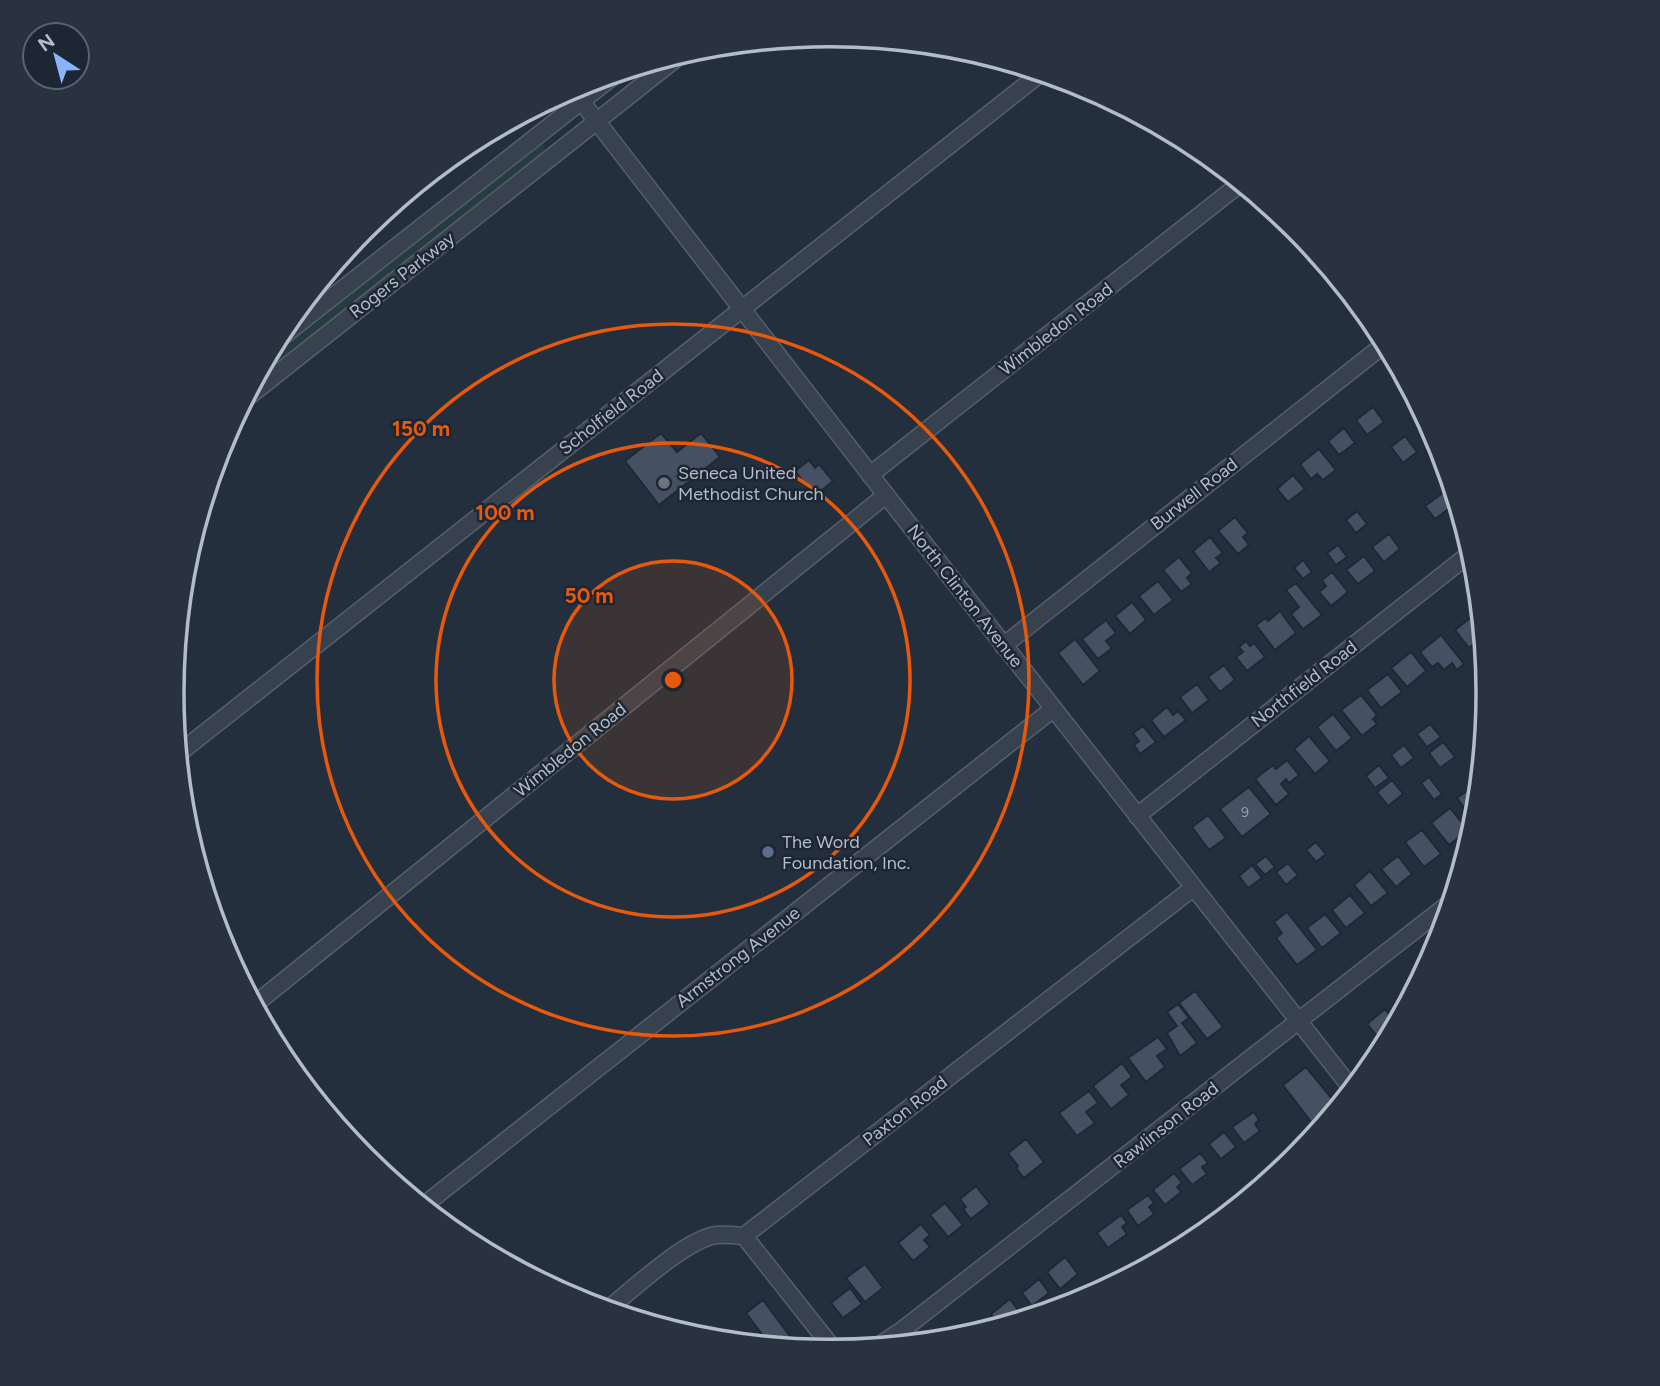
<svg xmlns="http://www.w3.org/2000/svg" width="1660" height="1386" font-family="Figtree,sans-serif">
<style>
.green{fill:#263c3f}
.building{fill:#455162;stroke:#1f2835;stroke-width:2}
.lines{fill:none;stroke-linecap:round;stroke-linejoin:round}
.street-casing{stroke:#565f6c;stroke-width:19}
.street{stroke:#38414e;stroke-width:16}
.ring{fill:none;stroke:#e8590c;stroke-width:3.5}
.worship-dot{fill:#6b7280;stroke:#1d2633;stroke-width:2.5}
.service-dot{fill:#5c6f8a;stroke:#1d2633;stroke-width:2.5}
.labels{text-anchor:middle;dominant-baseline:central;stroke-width:5;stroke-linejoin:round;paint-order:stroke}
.number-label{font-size:14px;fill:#98a1af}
.street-label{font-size:18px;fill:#b4bcc9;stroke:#1d2633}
.poi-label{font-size:18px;fill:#b4bcc9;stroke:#1d2633;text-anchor:start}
.rim{fill:none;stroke:#b4bcc9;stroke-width:3.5}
.centre{fill:#e8590c;stroke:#1d2633;stroke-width:3.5}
.ring-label{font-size:21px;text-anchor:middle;font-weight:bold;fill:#e8590c;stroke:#1d2633;stroke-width:5;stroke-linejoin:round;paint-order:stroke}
</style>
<rect width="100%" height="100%" fill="#242f3e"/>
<!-- green -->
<path class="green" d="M537,144L544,145L545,153L252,385L267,358Z"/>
<!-- building -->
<path class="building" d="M1373,407L1384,422L1367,435L1356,420Z
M1344,428L1355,443L1339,455L1328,441Z
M661,433L677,452L701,433L720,457L659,505L625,461Z
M1405,436L1417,452L1403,463L1391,447Z
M1438,442L1445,464L1439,469L1426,452Z
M1319,449L1336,470L1323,480L1317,474L1311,479L1300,464Z
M809,460L815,468L819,464L833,481L815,496L795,471Z
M1293,475L1305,489L1288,502L1277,489Z
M1444,492L1454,505L1435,519L1425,506Z
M1357,511L1367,524L1356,533L1346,520Z
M1235,517L1248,533L1243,537L1249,545L1238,554L1218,531Z
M1389,534L1400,549L1384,562L1372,547Z
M1210,537L1223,553L1216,558L1221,563L1209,572L1193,551Z
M1338,545L1347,557L1336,565L1327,553Z
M1364,556L1375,571L1358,584L1346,570Z
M1179,557L1192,573L1187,578L1192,584L1181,592L1163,570Z
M1303,560L1312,572L1303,579L1294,568Z
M1332,572L1348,592L1331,606L1319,592L1326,586L1322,580Z
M1158,581L1173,600L1154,615L1139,596Z
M1296,583L1322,615L1303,629L1291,614L1299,607L1286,590Z
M1132,602L1146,620L1130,634L1115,616Z
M1280,611L1296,633L1275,650L1256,625L1266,618L1268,621Z
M1478,612L1480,615L1482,637L1469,648L1455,630Z
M1106,620L1116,633L1106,641L1112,648L1098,659L1082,639Z
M1441,635L1464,664L1457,670L1452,663L1444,670L1438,663L1432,667L1420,652Z
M1075,639L1100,671L1083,685L1058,653Z
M1246,641L1250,646L1254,643L1265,657L1247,671L1236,657L1243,652L1239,647Z
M1411,652L1426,671L1407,687L1391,668Z
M1224,665L1235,680L1220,692L1208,677Z
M1388,674L1402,692L1381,708L1367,690Z
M1197,684L1209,700L1192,713L1180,697Z
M1361,695L1377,715L1373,719L1377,724L1362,736L1341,710Z
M1167,707L1173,715L1178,711L1186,720L1164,737L1151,720Z
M1333,714L1352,738L1336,751L1317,727Z
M1430,724L1441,737L1427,747L1417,734Z
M1143,726L1156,742L1140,754L1134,745L1139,741L1133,733Z
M1309,736L1330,761L1315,774L1294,749Z
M1443,742L1455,757L1440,768L1429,753Z
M1404,745L1414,758L1401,768L1391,755Z
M1287,760L1299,775L1289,783L1286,779L1281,784L1289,794L1276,805L1255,779L1273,765L1276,769Z
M1379,765L1389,778L1375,788L1366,776Z
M1429,777L1442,794L1434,800L1421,783Z
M1392,780L1403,794L1388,806L1377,792Z
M1249,787L1271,814L1242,837L1220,809Z
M1471,788L1476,795L1478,793L1475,823L1457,798Z
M1450,808L1468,830L1449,845L1431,823Z
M1208,815L1226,838L1209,850L1192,827Z
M1422,830L1441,854L1424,867L1405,842Z
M1316,842L1326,854L1316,862L1306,850Z
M1266,856L1275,867L1265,875L1255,864Z
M1398,856L1412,874L1396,887L1381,869Z
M1288,863L1298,875L1286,885L1276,872Z
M1252,865L1262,878L1248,888L1239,876Z
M1370,871L1388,893L1371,906L1354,885Z
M1350,895L1365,913L1346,928L1332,910Z
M1287,912L1317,950L1297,965L1276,938L1282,933L1274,922Z
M1325,914L1341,933L1322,948L1307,928Z
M1195,991L1223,1027L1207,1039L1179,1003Z
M1178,1004L1189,1018L1182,1023L1197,1043L1180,1056L1167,1033L1177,1026L1167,1012Z
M1385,1009L1396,1023L1384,1045L1367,1024Z
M1158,1037L1167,1049L1157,1056L1165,1067L1146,1082L1128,1058Z
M1122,1063L1132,1077L1121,1085L1129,1095L1111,1109L1093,1086Z
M1306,1067L1338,1106L1318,1131L1283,1085Z
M1089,1091L1098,1103L1086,1112L1095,1123L1077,1136L1059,1113Z
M1254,1112L1259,1120L1255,1124L1260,1131L1244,1143L1232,1127Z
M1224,1132L1236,1147L1221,1159L1209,1144Z
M1026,1139L1044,1162L1024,1178L1016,1168L1018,1166L1008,1153Z
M1200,1153L1208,1163L1202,1167L1207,1174L1192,1185L1179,1169Z
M1174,1173L1182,1183L1177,1187L1181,1192L1165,1205L1153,1190Z
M976,1186L990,1204L971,1219L963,1209L966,1207L960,1199Z
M1148,1195L1154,1203L1149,1207L1154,1214L1138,1226L1127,1210Z
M945,1203L963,1225L948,1237L930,1215Z
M1121,1215L1127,1223L1122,1227L1127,1234L1108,1248L1097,1233Z
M921,1224L930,1235L924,1240L930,1247L913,1261L898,1243Z
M1065,1257L1078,1274L1060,1289L1047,1272Z
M865,1264L883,1288L865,1302L846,1278Z
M1039,1279L1049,1293L1032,1306L1022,1293Z
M850,1288L862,1304L843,1318L831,1303Z
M1010,1299L1021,1314L1008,1323L1000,1326L991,1314Z
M763,1300L792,1339L782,1346L770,1345L746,1313Z"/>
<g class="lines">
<!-- street casing -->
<g class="street-casing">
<path id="street" d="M581,101L886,495L1352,1089
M274,343L616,74
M244,400L683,53
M870,475L1241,183
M1003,646L1386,343
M178,754L1041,73
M1137,816L1472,552
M254,1005L886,495
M423,1206L1053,709
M744,1236L835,1351
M607,1310C633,1289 685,1240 716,1235C725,1234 734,1235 744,1236L1193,888
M878,1346L901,1331L1451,902"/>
</g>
<!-- street -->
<use href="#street" class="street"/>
</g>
<!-- distance rings -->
<circle cx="673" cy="680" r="119" fill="#e8590c" fill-opacity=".12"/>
<g class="ring">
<circle cx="673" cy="680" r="119"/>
<circle cx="673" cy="680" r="237"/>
<circle cx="673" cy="680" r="356"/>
</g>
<!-- markers -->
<circle class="worship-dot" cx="664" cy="483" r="7"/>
<circle class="service-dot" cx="768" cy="852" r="7"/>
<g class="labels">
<!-- number labels -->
<g class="number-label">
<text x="1245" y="812">9</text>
</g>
<!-- street labels -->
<g class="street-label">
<text transform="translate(402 275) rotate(-38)">Rogers Parkway</text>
<text transform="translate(1056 329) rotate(-38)">Wimbledon Road</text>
<text transform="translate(611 412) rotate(-38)">Scholfield Road</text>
<text transform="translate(1194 494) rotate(-38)">Burwell Road</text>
<text transform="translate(965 596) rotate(52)">North Clinton Avenue</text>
<text transform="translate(1304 684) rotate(-38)">Northfield Road</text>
<text transform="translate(570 750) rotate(-39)">Wimbledon Road</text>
<text transform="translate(738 957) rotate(-38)">Armstrong Avenue</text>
<text transform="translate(905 1111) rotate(-38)">Paxton Road</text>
<text transform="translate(1166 1125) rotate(-38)">Rawlinson Road</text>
</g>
<!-- poi labels -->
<g class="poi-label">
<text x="678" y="473">Seneca United<tspan x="678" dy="21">Methodist Church</tspan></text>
<text x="782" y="842">The Word<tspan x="782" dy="21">Foundation, Inc.</tspan></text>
</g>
</g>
<!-- crop -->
<path d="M0 0H1660V1386H0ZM184 693a646 646 0 1 1 1292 0a646 646 0 1 1-1292 0Z" fill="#29323f" fill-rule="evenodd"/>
<path class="rim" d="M184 693a646 646 0 1 1 1292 0a646 646 0 1 1-1292 0Z"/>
<circle cx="673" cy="680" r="10" class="centre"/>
<g class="ring-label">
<text x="421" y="436">150 m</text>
<text x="505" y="520">100 m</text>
<text x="589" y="603">50 m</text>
</g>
<!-- north arrow -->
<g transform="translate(56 56) rotate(324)"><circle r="33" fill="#1d2633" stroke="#59626f" stroke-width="2"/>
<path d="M0-5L12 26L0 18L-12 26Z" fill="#8ab4f8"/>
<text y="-10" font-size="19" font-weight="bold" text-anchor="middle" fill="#b4bcc9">N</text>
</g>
</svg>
